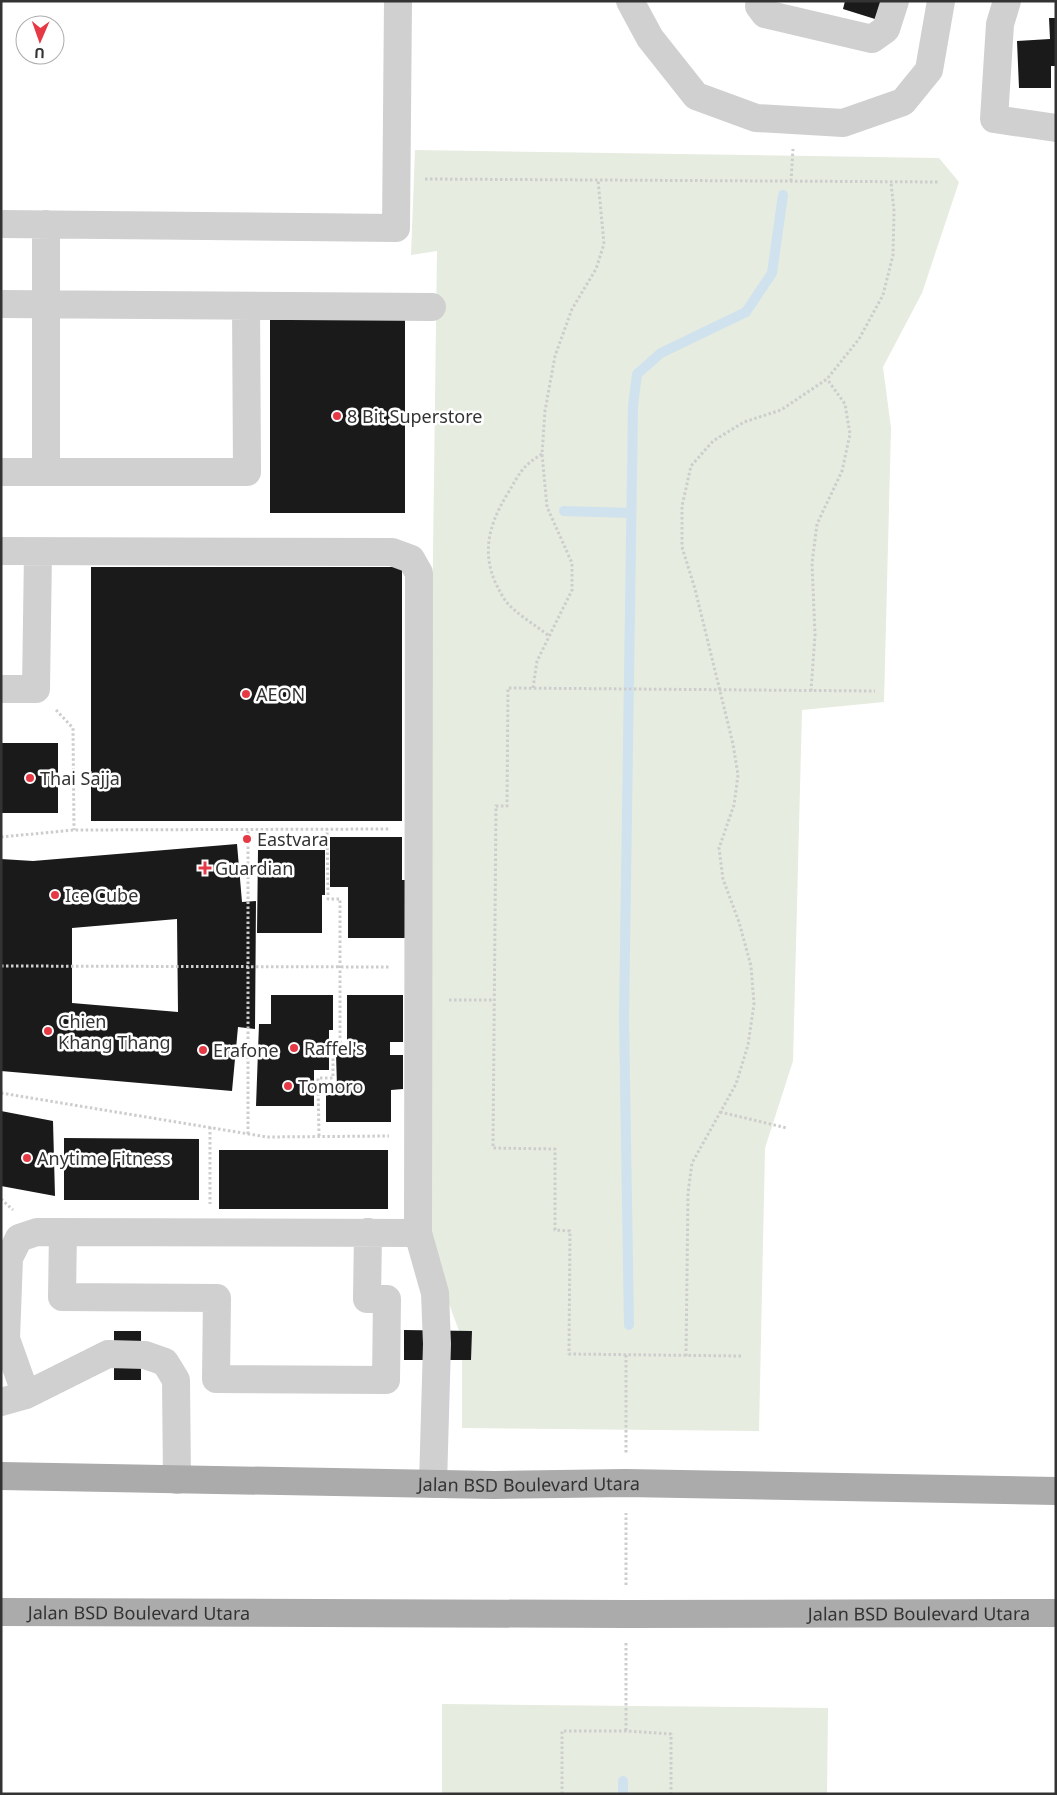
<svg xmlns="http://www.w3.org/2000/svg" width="1057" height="1795" font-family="'Noto Sans',sans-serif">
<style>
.green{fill:#e6ecdf}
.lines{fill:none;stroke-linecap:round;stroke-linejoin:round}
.stream{stroke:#cfe2ee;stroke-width:10}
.building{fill:#1a1a1a;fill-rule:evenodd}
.path{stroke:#cdcdcd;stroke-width:3;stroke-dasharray:2.5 2.5;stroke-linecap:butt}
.minor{stroke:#d0d0d0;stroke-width:28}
.major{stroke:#ababab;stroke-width:28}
.poi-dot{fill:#e63946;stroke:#fff;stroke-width:2}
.labels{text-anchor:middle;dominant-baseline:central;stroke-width:5;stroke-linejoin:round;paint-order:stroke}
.poi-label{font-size:18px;fill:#333;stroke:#fff;text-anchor:start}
.street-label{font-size:18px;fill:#333;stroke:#fff}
</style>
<rect width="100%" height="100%" fill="#fff"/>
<!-- green -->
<path class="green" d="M415,150L939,158L959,182L922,293L883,367L891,428L884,702L802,710L793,1061L765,1148L759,1431L462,1428V1339L424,1236L437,251L411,255Z
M442,1704L828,1708L827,1794H442Z"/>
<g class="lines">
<!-- stream -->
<path class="stream" d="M564,511L631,513
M629,1325L624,1017L633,406L637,374L661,353L746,312L772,273L783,195
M623,1794V1781"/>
</g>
<!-- building -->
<path class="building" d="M845,1H881L875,19L843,9Z
M1049,18H1056V66H1051V88H1019L1017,41L1050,39Z
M270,320H405V513H270Z
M91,567H402V821H91Z
M1,743H58V813H1Z
M330,837H402V880H409L408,938H348V887H330Z
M237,844L242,902L256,901L255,1029L238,1027L232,1091L1,1071V859L33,861ZM177,919L178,1012L72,1003V928Z
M258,850H325V895H322V933H257Z
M271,995H333V1030H329V1070H314V1106H256L259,1024H271Z
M347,995H403V1042H390V1055H403V1089L391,1090V1122H326V1087H337L336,1054H347Z
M1,1111L53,1121L55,1196L1,1186Z
M64,1138L199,1139V1200H64Z
M219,1150H388V1209H219Z
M404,1330L472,1331L471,1360H404Z
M114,1331H141V1380H114Z"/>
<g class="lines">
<!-- path -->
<path class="path" d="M425,179L940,182
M791,181L793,149
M542,454C521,467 520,473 508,493C485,530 480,562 505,600C513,612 537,626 549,636
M533,688L537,661L572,590V563L547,507L542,454L545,411L555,356L572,309L596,269L604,244L598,180
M811,691L815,635L812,563L817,524L842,471L850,434L845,404L827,379
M56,710L73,728L74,830
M1,837L74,830L390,829
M1,966L390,967
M449,1000H494
M1,1093L267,1137L389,1136
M720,1112L787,1128
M210,1127V1204
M248,1134V829
M319,1136L318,1078H333V1044H340V899H328L327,829
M1,1199L13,1210
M626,1355V1455
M686,1356L688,1193L692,1163L736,1084L748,1045L754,1004L751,966L739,922L723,879L719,848L734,805L738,775L733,744L695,589L682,547V506L691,466L713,441L744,422L781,410L827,379L859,339L883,295L893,255L894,211L891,182
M741,1356L569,1354L570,1231L555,1230V1149L493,1148L496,806H507L508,688L875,691
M626,1585V1513
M626,1643V1731
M562,1794V1731H626L671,1734V1794"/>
<!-- minor -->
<path class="minor" d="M630,1L650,38L696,96L756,118L843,123L903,102L929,70L941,1
M760,1L759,6L765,14L872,39L886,29L895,1
M1007,1L1000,24L994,119L1056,128
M1,224L396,228L398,1
M1,304L432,307
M1,472H247L246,306
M46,472V224
M1,551L392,552L411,559L419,573L418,1233L435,1293L437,1344L433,1484
M1,689H36L38,552
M63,1232L62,1297L217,1298L216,1379L386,1380L387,1299H367L368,1232
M26,1395L6,1339L9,1258L19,1238L37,1232L418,1233
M1,1402L26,1395L108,1354L145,1355L165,1362L176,1380L177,1480"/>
<!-- major -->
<g class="major">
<path id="s1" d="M1,1476L494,1485L626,1483L1056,1491"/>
<path id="s2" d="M1,1612L626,1614L1056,1613"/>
</g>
</g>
<!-- markers -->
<g class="poi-dot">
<circle cx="337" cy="416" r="5"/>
<circle cx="246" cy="694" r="5"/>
<circle cx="30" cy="778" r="5"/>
<circle cx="247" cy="839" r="5"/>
<path d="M202.5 860.5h5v5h5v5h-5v5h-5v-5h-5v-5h5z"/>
<circle cx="55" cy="895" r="5"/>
<circle cx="48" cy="1031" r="5"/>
<circle cx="294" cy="1048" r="5"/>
<circle cx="203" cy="1050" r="5"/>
<circle cx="288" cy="1086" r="5"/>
<circle cx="27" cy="1158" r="5"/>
</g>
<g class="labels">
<!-- poi labels -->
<g class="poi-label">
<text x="347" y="416">8 Bit Superstore</text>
<text x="256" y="694">AEON</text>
<text x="40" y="778">Thai Sajja</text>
<text x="257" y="839">Eastvara</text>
<text x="215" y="868">Guardian</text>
<text x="65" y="895">Ice Cube</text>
<text x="58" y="1021">Chien<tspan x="58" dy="21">Khang Thang</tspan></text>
<text x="304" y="1048">Raffel's</text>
<text x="213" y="1050">Erafone</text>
<text x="298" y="1086">Tomoro</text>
<text x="37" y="1158">Anytime Fitness</text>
</g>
<!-- street labels -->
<g class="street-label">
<text stroke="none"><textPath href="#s1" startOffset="528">Jalan BSD Boulevard Utara</textPath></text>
<text stroke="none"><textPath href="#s2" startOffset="138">Jalan BSD Boulevard Utara</textPath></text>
<text stroke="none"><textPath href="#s2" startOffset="918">Jalan BSD Boulevard Utara</textPath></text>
</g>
</g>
<!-- border -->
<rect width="1057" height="1795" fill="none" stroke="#333333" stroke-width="5"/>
<!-- north arrow -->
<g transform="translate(40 40) rotate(182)"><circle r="24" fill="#ffffff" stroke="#adadad"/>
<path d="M0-4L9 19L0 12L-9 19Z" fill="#e63946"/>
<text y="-8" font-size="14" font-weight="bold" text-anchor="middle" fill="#333333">U</text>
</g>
</svg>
